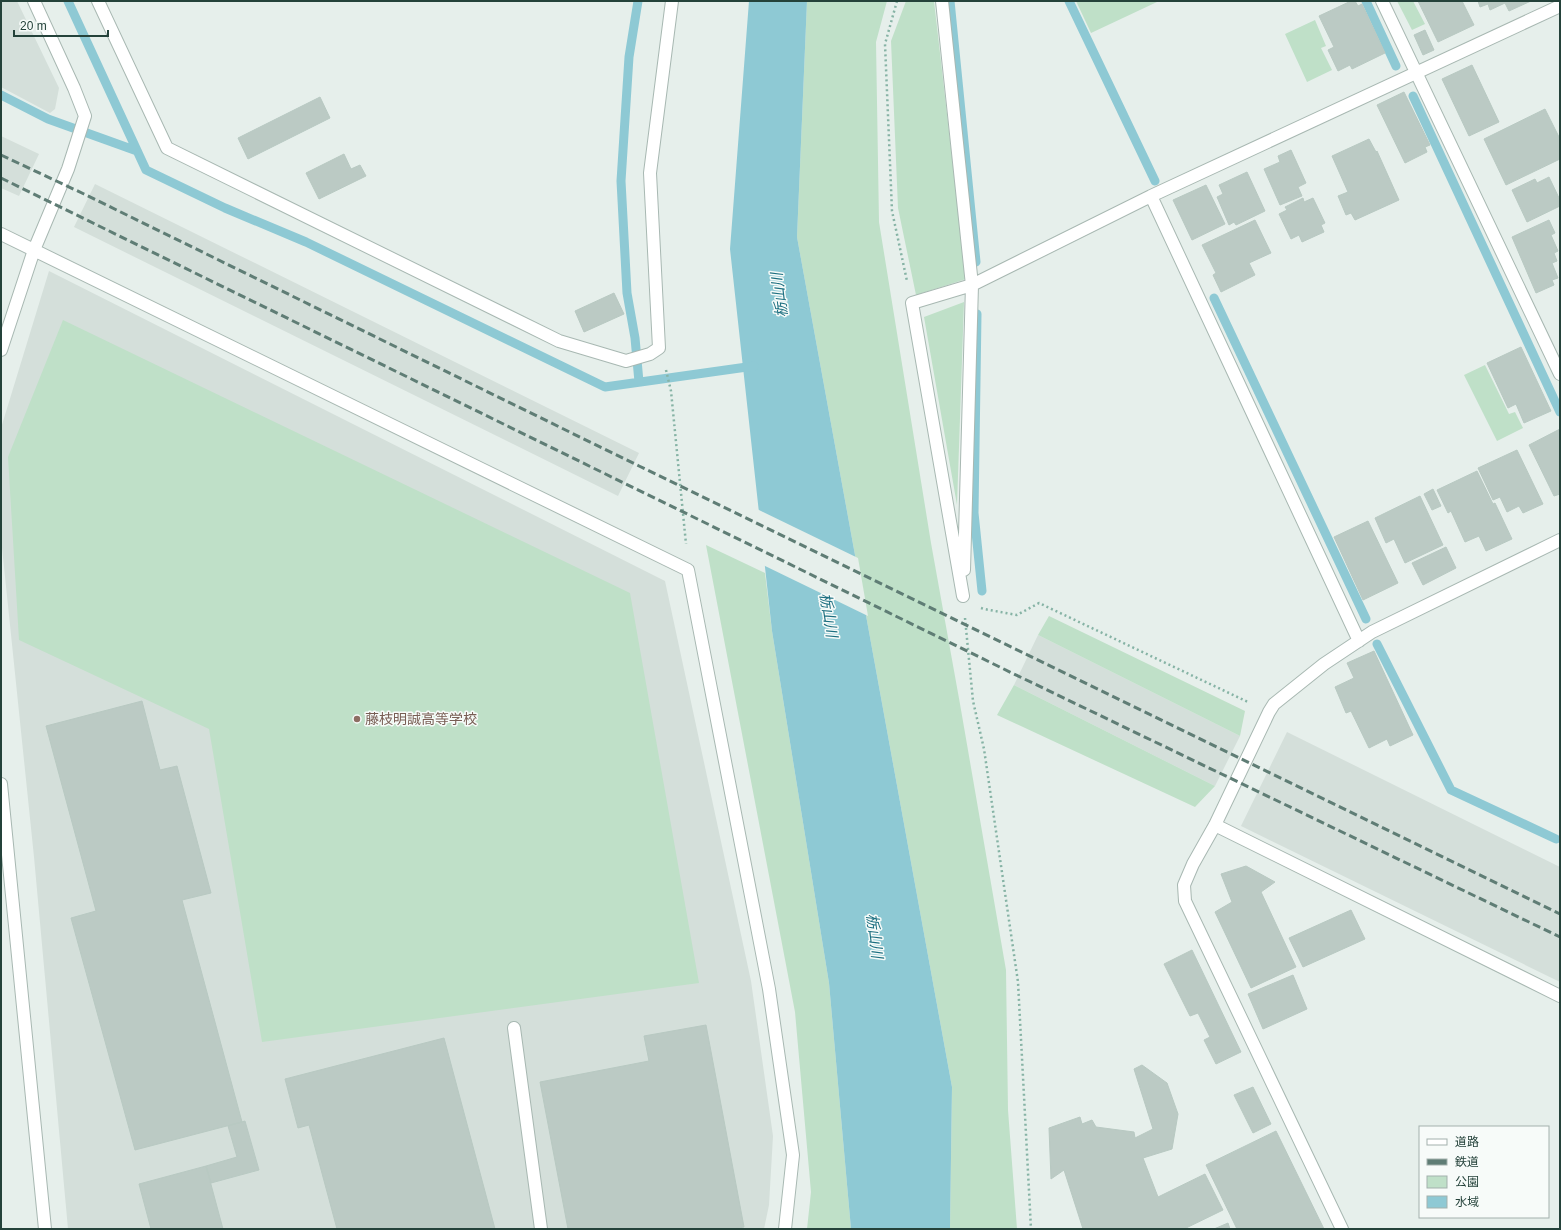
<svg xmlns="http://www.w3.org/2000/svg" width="1561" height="1230" font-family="Helvetica,'Noto Sans JP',sans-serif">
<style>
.built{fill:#d4dfda}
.green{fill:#bfe0c8}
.water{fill:#8ec9d4}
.pier{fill:#e6efeb}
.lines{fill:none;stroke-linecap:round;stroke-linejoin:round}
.stream{stroke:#8ec9d4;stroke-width:9}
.building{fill:#bbcac4;stroke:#b8c9c2}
.minor-casing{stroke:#a8b8b2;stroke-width:14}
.path{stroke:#86b3a5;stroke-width:2.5;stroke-dasharray:2 3;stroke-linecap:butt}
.minor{stroke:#fff;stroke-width:12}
.rail{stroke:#5f7d75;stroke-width:3;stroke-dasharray:8 4;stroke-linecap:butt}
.education-dot{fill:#8d6e63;stroke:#f7fbf9;stroke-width:1.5}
.labels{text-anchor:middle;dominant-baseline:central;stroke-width:3;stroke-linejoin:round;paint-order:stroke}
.education-label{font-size:14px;fill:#785e54;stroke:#f7fbf9;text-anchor:start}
.water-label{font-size:15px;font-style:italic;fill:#1c6f80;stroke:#f7fbf9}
</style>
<rect width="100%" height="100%" fill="#e6efeb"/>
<!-- built -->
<path class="built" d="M1,1H17L59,88L55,109L50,113L1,87Z
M1,136L39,154L19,196L1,188Z
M95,184L639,453L618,496L74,227Z
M49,271L665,581L751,981L773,1136L769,1205L764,1229H68L34,857L1,538V428Z
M1038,635L1240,736L1215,786L1014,685Z
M1287,732L1560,867V982L1241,826Z"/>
<!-- green -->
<path class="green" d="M807,1H887L876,42L879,222L931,543L960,704L1006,970L1008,1110L1017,1229H950L952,1087L797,237Z
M906,1H934L966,279L916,295L898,208L891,41Z
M1076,1H1157V2L1091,33Z
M1397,1H1413L1425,24L1412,30Z
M1315,20L1326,46L1321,48L1332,70L1307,82L1285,34Z
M964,302L957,505L924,317Z
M63,320L630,593L699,983L262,1042L209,729L19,640L8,457Z
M1485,365L1509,414L1515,412L1523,428L1497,441L1464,375Z
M706,545L765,573L772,631L829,983L851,1229H807L811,1192L795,1012Z
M1049,616L1245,711L1240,736L1038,635Z
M1014,685L1215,786L1195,807L997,715Z"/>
<!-- water -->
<path class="water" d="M749,1H807L797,237L952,1087L950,1229H851L829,983L772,631L730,249Z"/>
<!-- pier -->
<path class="pier" d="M757,509L858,558L868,616L763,565Z"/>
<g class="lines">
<!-- stream -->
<path class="stream" d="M68,1L146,170L225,208L306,242L605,387L754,366
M638,1L629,57L621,181L627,293L635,338L639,382
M950,1L976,262
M1069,1L1155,181
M1366,1L1396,66
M1,95L48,119L137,151
M1413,96L1560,412
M1214,298L1366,619
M977,314L974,513L982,591
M1377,644L1451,790L1556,839"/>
</g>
<!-- building -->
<path class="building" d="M1351,1H1355L1358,6L1362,4L1385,53L1352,69L1350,65L1338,71L1328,50L1334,47L1319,16Z
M1418,1H1462L1474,25L1438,42Z
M1478,1H1531L1509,11L1505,3L1490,10L1488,4L1480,7Z
M1425,30L1434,50L1423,55L1414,35Z
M1472,65L1499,122L1469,136L1442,79Z
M1404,92L1430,145L1425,147L1427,152L1405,163L1377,105Z
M320,97L330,118L248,159L238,138Z
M1545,109L1560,139V159L1506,185L1484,139Z
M1369,139L1376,152L1377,151L1399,200L1355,220L1351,213L1346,215L1338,196L1348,192L1332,156Z
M1291,150L1306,183L1298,187L1302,196L1280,205L1264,169L1280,162L1278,156Z
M344,154L351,169L360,165L366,176L319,199L306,173Z
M1247,172L1265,211L1236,225L1234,222L1229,225L1217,197L1223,194L1219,185Z
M1549,177L1560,200V206L1527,222L1512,190L1535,179L1537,183Z
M1206,185L1225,224L1192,240L1173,200Z
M1303,198L1304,202L1313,198L1325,223L1321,225L1324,232L1302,242L1299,235L1291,239L1279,214L1287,210L1285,207Z
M1255,220L1271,253L1249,263L1255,275L1221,292L1213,275L1216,273L1202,245Z
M1549,220L1555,233L1551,235L1558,251L1554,253L1557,261L1552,263L1558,278L1552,280L1554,285L1536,293L1512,237Z
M614,293L624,314L584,332L575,311Z
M1521,347L1551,411L1524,423L1516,404L1508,408L1487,363Z
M1560,429V494L1554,496L1529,445Z
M1517,450L1543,504L1523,513L1519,506L1507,512L1500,497L1493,500L1478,468Z
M1477,471L1493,504L1495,503L1512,539L1486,551L1479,536L1465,542L1451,511L1448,513L1437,490Z
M1433,489L1441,506L1432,510L1424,494Z
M1420,496L1443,545L1405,563L1394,539L1386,543L1375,518Z
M1368,521L1398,583L1363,600L1334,537Z
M1446,547L1456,568L1423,585L1412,563Z
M1374,651L1413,735L1390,746L1387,739L1369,748L1351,711L1346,713L1335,687L1354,678L1347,663Z
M142,701L160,770L177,766L211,893L182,900L242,1122L135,1150L71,918L96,911L46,726Z
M1246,866L1275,882L1261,892L1296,967L1251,988L1215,912L1232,902L1221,874Z
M1351,910L1365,939L1303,967L1289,938Z
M1192,950L1241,1052L1216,1064L1204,1040L1210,1037L1198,1013L1190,1016L1164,964Z
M1293,975L1307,1009L1263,1029L1248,994Z
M706,1025L744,1227L733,1229H568L540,1082L649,1061L644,1036Z
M444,1038L495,1229H337L309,1125L298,1128L285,1079Z
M1142,1065L1167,1083L1178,1114L1172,1149L1143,1158L1158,1197L1205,1174L1223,1210L1184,1229H1083L1064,1170L1051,1179L1049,1128L1080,1117L1082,1124L1092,1120L1096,1127L1134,1132L1135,1138L1153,1129L1134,1069Z
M1253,1087L1271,1124L1253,1133L1234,1095Z
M245,1121L259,1170L211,1183L206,1166L237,1157L228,1126Z
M1276,1131L1324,1229H1237L1206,1165Z
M206,1166L223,1229H151L139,1184Z
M1228,1223L1230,1229H1214Z"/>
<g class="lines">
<!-- minor casing -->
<g class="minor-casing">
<path id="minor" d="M98,1L167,148L559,341L626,361L650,354L659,348L650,173L672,1
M942,1L972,285L964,570
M1382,1L1560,374
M1151,196L1359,641
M1,234L688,570L769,989L793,1155L785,1229
M1,350L34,250L68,169L85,116L74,88L34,1
M963,596L912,303L972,285L1151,196L1560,6
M1,784L45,1229
M1215,825L1560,996
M514,1028L541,1229
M1342,1229L1185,901L1184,885L1193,864L1215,825L1269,712L1274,704L1324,664L1372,632L1560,540"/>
</g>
<!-- path -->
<path class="path" d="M897,1L885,44L892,211L907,281
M666,370L671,391L686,544
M981,608L984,609L1017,615L1039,603L1248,702
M965,618L973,701L984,749L1018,982L1031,1229"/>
<!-- minor -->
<use href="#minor" class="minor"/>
<!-- rail -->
<path class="rail" d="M1,155L84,194L639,466L1560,914
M1,178L1014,674L1560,937"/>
</g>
<!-- markers -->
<circle class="education-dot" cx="357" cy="719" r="4"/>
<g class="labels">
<!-- education labels -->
<g class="education-label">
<text x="365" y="719">藤枝明誠高等学校</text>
</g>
<!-- water labels -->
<g class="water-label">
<text transform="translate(779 295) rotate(-97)">栃山川</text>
<text transform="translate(829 615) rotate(81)">栃山川</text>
<text transform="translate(875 936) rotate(83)">栃山川</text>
</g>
</g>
<!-- border -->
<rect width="1561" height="1230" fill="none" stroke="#24423a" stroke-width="4"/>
<!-- legend -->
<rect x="1419" y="1126" width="130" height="92" fill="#f7fbf9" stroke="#a3b1ad"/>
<rect x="1427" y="1139" width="20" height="6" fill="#ffffff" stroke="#a3b1ad"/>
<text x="1455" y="1146" font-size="12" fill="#24423a">道路</text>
<rect x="1427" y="1159" width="20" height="6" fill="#5f7d75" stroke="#a3b1ad"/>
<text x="1455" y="1166" font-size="12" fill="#24423a">鉄道</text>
<rect x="1427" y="1176" width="20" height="12" fill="#bfe0c8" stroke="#a3b1ad"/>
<text x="1455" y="1186" font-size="12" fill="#24423a">公園</text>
<rect x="1427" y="1196" width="20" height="12" fill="#8ec9d4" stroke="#a3b1ad"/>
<text x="1455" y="1206" font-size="12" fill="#24423a">水域</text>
<!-- scale -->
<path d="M14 30v6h94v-6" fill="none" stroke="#24423a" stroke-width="2"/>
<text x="20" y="30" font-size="12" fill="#24423a" stroke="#f7fbf9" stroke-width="3" paint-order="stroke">20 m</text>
</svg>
